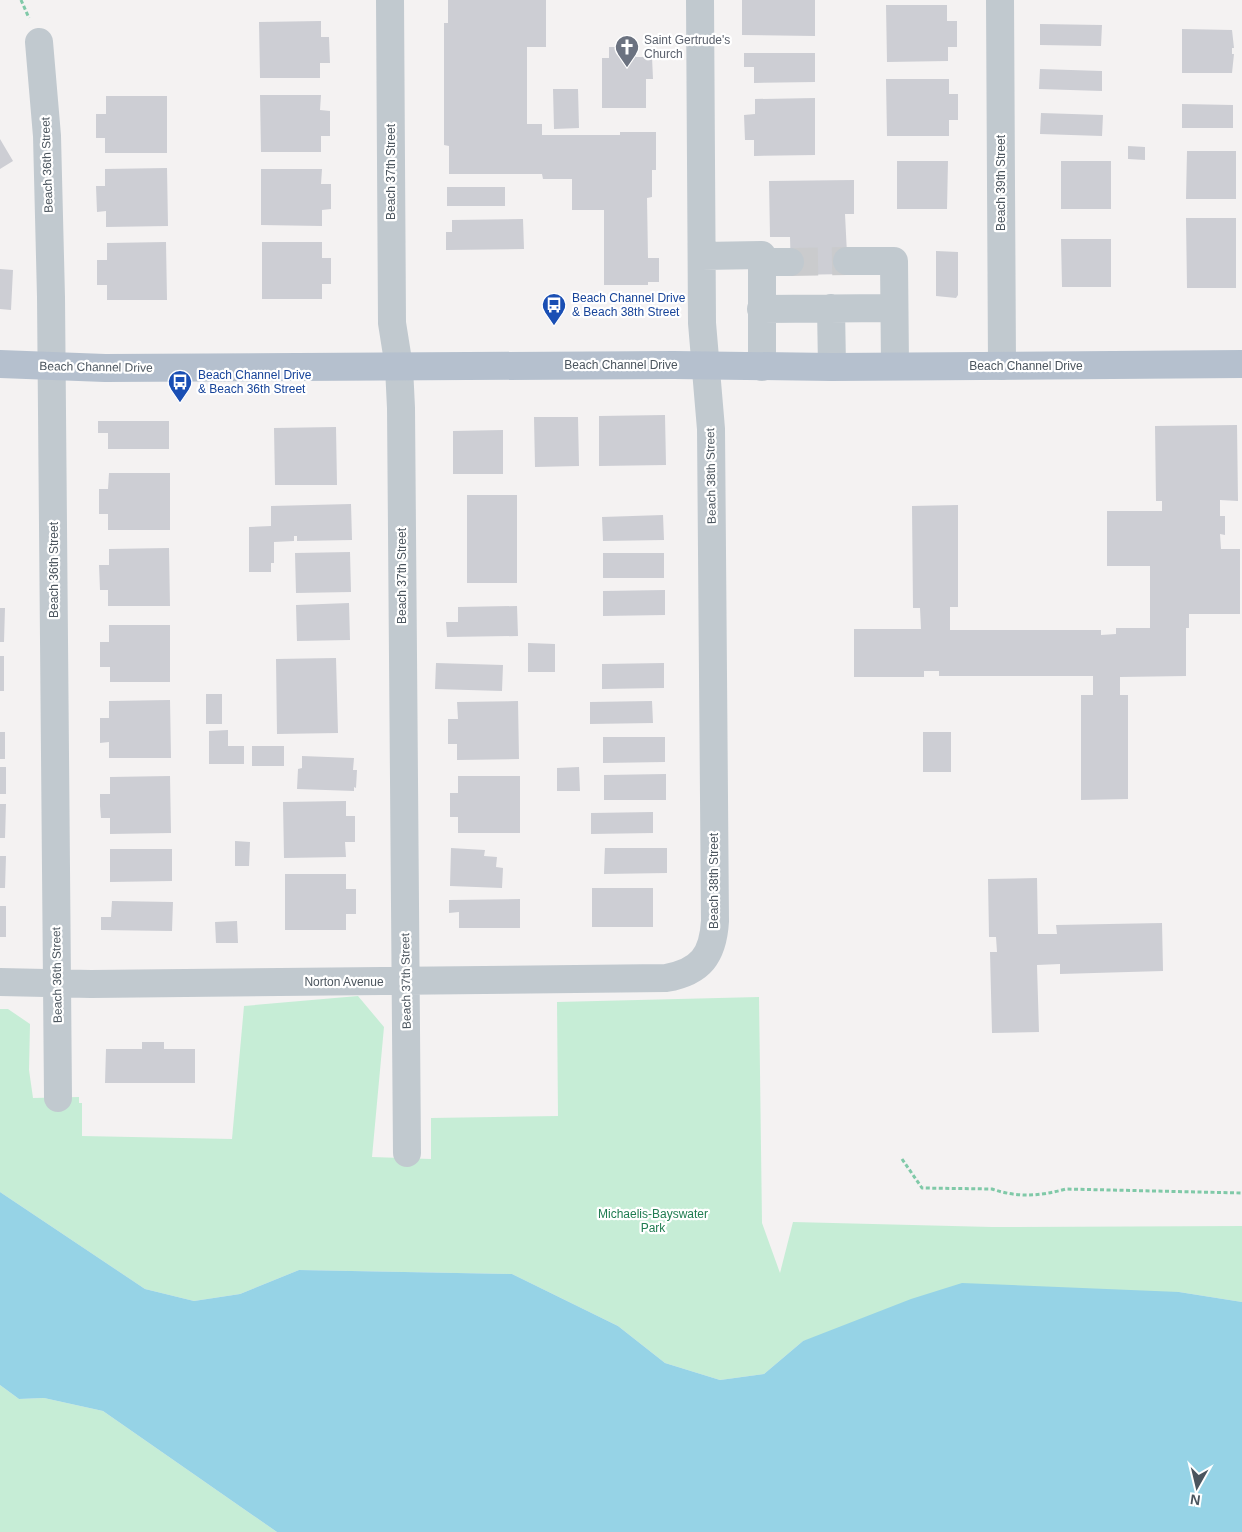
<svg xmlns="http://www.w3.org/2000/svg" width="1242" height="1532" font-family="Helvetica,sans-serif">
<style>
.green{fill:#c6edd6}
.water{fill:#96d3e6}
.building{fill:#cdced4}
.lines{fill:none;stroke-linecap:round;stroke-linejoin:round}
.minor-tunnel{stroke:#cacbcd;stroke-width:28;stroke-dasharray:28 14;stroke-linecap:butt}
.path{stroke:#80c9a8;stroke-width:3;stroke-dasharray:4 2.5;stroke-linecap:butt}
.minor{stroke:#c1c9cf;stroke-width:28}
.major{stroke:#b5c0ce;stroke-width:28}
.labels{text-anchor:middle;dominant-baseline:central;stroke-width:4.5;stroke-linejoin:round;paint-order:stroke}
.worship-label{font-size:12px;fill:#5b616d;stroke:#fff;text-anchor:start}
.street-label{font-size:12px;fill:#4b555e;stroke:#fff}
.transit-label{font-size:12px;fill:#164399;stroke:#fff;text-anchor:start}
.park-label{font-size:12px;fill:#207c51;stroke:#fff}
</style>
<rect width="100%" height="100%" fill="#f4f2f2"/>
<!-- green -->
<path class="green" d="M358,996L384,1027L372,1157L431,1159V1118L558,1116L557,1002L759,997L762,1223L780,1273L793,1222L992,1227L1242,1226V1302L1179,1292L803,1341L764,1374L720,1380L665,1363L618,1326L512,1274L299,1270L240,1294L194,1301L145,1289L0,1192V1009H8L30,1024L29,1070L33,1098L79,1097V1103H82V1136L232,1139L244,1006Z
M0,1385L19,1399L44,1398L103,1411L277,1532H0Z"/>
<!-- water -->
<path class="water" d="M0,1192L145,1289L194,1301L240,1294L299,1270L512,1274L618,1326L665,1363L720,1380L764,1374L803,1341L911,1299L962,1283L1179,1292L1242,1302V1532H277L103,1411L44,1398L19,1399L0,1385Z"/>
<!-- building -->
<path class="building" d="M448,0H546V47H527V124H542V135H620V132H656V170H652V197L647,198L648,258H659V282H648V285H604V210H572V179H543L542,174H449V146L444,145V23H448Z
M742,0H815V36L742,35Z
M886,5H947V21H957V47H948V61L887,62Z
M321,21V37H329L330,63H320V78H260L259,22Z
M1040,24L1102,25L1101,46L1040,45Z
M1182,29L1232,30L1234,48H1232V54H1234L1232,73H1182Z
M609,47H636V57H652L653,79H646V108H602V58H609Z
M744,53H815V82L754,83V67H744Z
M1040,69L1102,71V91L1039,89Z
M886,79H949V94H958V120H949V136H887Z
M553,89H578L579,128L554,129Z
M260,95H321L320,110L330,111V136H321V152H261Z
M106,96H167V153H105V138H96V114H106Z
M815,98V155L754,156V140H745L744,115L755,114V99Z
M1182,104L1233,105V128H1182Z
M1041,113L1103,115L1102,136L1040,134Z
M0,139L13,161L0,169Z
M1128,146L1145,147V160L1128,159Z
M1187,151H1236V199H1186Z
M897,161H948L947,209H897Z
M1061,161H1111V209H1061Z
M167,168L168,226L106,227V211L97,212L96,186H105V169Z
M261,169H322L321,184H331V209L322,210V226L261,225Z
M854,180V214H845L848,274L791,275L790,237H770L769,181Z
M447,187H505V206H447Z
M1186,218H1236V288H1187Z
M523,219L524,249L446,250V232H452V220Z
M1061,239H1111V287H1062Z
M166,242L167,300H107V285H97V260H107V243Z
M262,242H322V258H331V284H322V299H262Z
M936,251L958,252V295L956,298L936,296Z
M0,269L13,270L11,310L0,309Z
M665,415L666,465L599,466V416Z
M534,417H578L579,466L535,467Z
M98,421H169V449H108V433H98Z
M1237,425L1238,501L1220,500V516H1225V535L1220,534L1221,549H1240V614H1189V628H1186V676L1120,677V695H1128V799L1081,800V695H1093V676H939V671H924V677H854V629H921L920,608H913L912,506L958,505V607H950V630H1101V635L1116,634V628H1150V566H1107V511H1162V501H1156L1155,426Z
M336,427L337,485H275L274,428Z
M503,430V474H453V431Z
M109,473H170V530H108V514H99V489H108Z
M467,495H517V583H467Z
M351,504L352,540L297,541V536H294V541L274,542V563H271V572H249V527L271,526V506Z
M663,515L664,540L603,541L602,517Z
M169,548L170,606H108V590H100L99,565H109V549Z
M350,552L351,592L296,593L295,553Z
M603,553H664V578H603Z
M665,590V615L603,616V591Z
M349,603L350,640L297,641L296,605Z
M517,606L518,636L447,637L446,622H458V607Z
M0,608H5L4,642H0Z
M109,625H170V682H110V667H100V642H109Z
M528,643L555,644V672H528Z
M0,656H4V691H0Z
M336,658L338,733L277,734L276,659Z
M436,663L503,665L502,691L435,689Z
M664,663V688L602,689V664Z
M206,694H222V724H206Z
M170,700L171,758H109V742L100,743V718H109V701Z
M518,701L519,759L457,760V744H448V719H458L457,702Z
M652,701L653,723L590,724V702Z
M228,730V746H244V764H209V731Z
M0,732H5V759H0Z
M923,732H951V772H923Z
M603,737H665V762L603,763Z
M252,746H284V766H252Z
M302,756L354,758L353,770H357L356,788L354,787V791L297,789L298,769L302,768Z
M0,767H6V794H0Z
M579,767L580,791H557V768Z
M666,774V800H604V775Z
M170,776L171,833L110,834V818H101L100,806V794H110V777Z
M458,776H520V833H458V817H450V793H458Z
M346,801V816H355V842H345L346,857L284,858L283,802Z
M0,804H6L5,838H0Z
M653,812V833L591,834V813Z
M235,841L250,842L249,866H235Z
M451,848L485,850L484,856L497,857L496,867L503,868L502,888L450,886Z
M605,848H667V873L604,874Z
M110,849H172V881L110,882Z
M0,856H6L5,888H0Z
M285,874H346V889H356V914H346V930H285Z
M1037,878L1038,934H1057L1056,925L1162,923L1163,971L1060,974V964L1037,965L1039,1032L992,1033L990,952H997L996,937H989L988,879Z
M592,888H653V927H592Z
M520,899V928H459V912L449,913V900Z
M112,901L173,902L172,931L101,930V917H111Z
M0,906H6V937H0Z
M237,921L238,943H216L215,922Z
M142,1042H164V1049H195V1083H105L106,1049H142Z"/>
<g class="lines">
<!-- minor-tunnel -->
<path class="minor-tunnel" d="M790,262L847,261"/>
<!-- path -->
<path class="path" d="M21,0L29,18
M902,1159L922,1188L992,1189C1018,1198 1040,1196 1066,1189L1242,1193"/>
<!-- minor -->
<path class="minor" d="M390,0L392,323L399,367L401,408L407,1153
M1000,0L1002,366
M39,42L47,136L51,297L58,1098
M702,256L762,255V367
M847,261H894L895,366
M762,262H790
M831,308L832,367
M761,309L894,308
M0,982L91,984L666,978C701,972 713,955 715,921L711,429L702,323L700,0"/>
<!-- major -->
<path class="major" d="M0,364L105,368L674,365L832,367L1242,364"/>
</g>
<!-- icons -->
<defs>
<g id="church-pin" transform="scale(1.25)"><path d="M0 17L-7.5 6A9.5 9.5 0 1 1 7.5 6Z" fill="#6b7280" stroke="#fff"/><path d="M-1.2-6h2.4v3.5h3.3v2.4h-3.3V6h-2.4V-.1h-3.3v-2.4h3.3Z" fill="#fff"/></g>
<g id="bus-pin" transform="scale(1.25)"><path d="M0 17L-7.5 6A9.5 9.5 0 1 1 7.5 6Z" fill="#1a4fb4" stroke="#fff"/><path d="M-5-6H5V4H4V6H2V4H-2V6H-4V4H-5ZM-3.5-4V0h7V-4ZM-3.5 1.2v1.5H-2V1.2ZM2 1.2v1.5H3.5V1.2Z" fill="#fff"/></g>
</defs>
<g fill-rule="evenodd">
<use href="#church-pin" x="627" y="47"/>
<use href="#bus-pin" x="554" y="305"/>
<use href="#bus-pin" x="180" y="382"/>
</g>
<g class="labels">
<!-- worship labels -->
<g class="worship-label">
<text x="644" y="40">Saint Gertrude's<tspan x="644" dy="14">Church</tspan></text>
</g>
<!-- street labels -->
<g class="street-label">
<text transform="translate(47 165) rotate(-92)">Beach 36th Street</text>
<text transform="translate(391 172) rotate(-90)">Beach 37th Street</text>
<text transform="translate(1001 183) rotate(-90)">Beach 39th Street</text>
<text x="621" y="365">Beach Channel Drive</text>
<text x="1026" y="366">Beach Channel Drive</text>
<text transform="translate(96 367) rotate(1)">Beach Channel Drive</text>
<text transform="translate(711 476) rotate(-91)">Beach 38th Street</text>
<text transform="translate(54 570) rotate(-90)">Beach 36th Street</text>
<text transform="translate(402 576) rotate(-90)">Beach 37th Street</text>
<text transform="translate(714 881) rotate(-90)">Beach 38th Street</text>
<text transform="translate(57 975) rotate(-91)">Beach 36th Street</text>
<text transform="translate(406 981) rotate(-91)">Beach 37th Street</text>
<text x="344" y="982">Norton Avenue</text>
</g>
<!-- transit labels -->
<g class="transit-label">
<text x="572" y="298">Beach Channel Drive<tspan x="572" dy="14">&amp; Beach 38th Street</tspan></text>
<text x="198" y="375">Beach Channel Drive<tspan x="198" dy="14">&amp; Beach 36th Street</tspan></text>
</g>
<!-- park labels -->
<g class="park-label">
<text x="653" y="1214">Michaelis-Bayswater<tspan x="653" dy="14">Park</tspan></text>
</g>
</g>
<!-- north arrow -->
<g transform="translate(1197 1487) rotate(188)" stroke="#ffffff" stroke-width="4" paint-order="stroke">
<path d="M0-4L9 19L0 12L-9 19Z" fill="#4b555e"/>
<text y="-8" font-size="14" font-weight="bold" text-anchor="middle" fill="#4b555e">N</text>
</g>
</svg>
